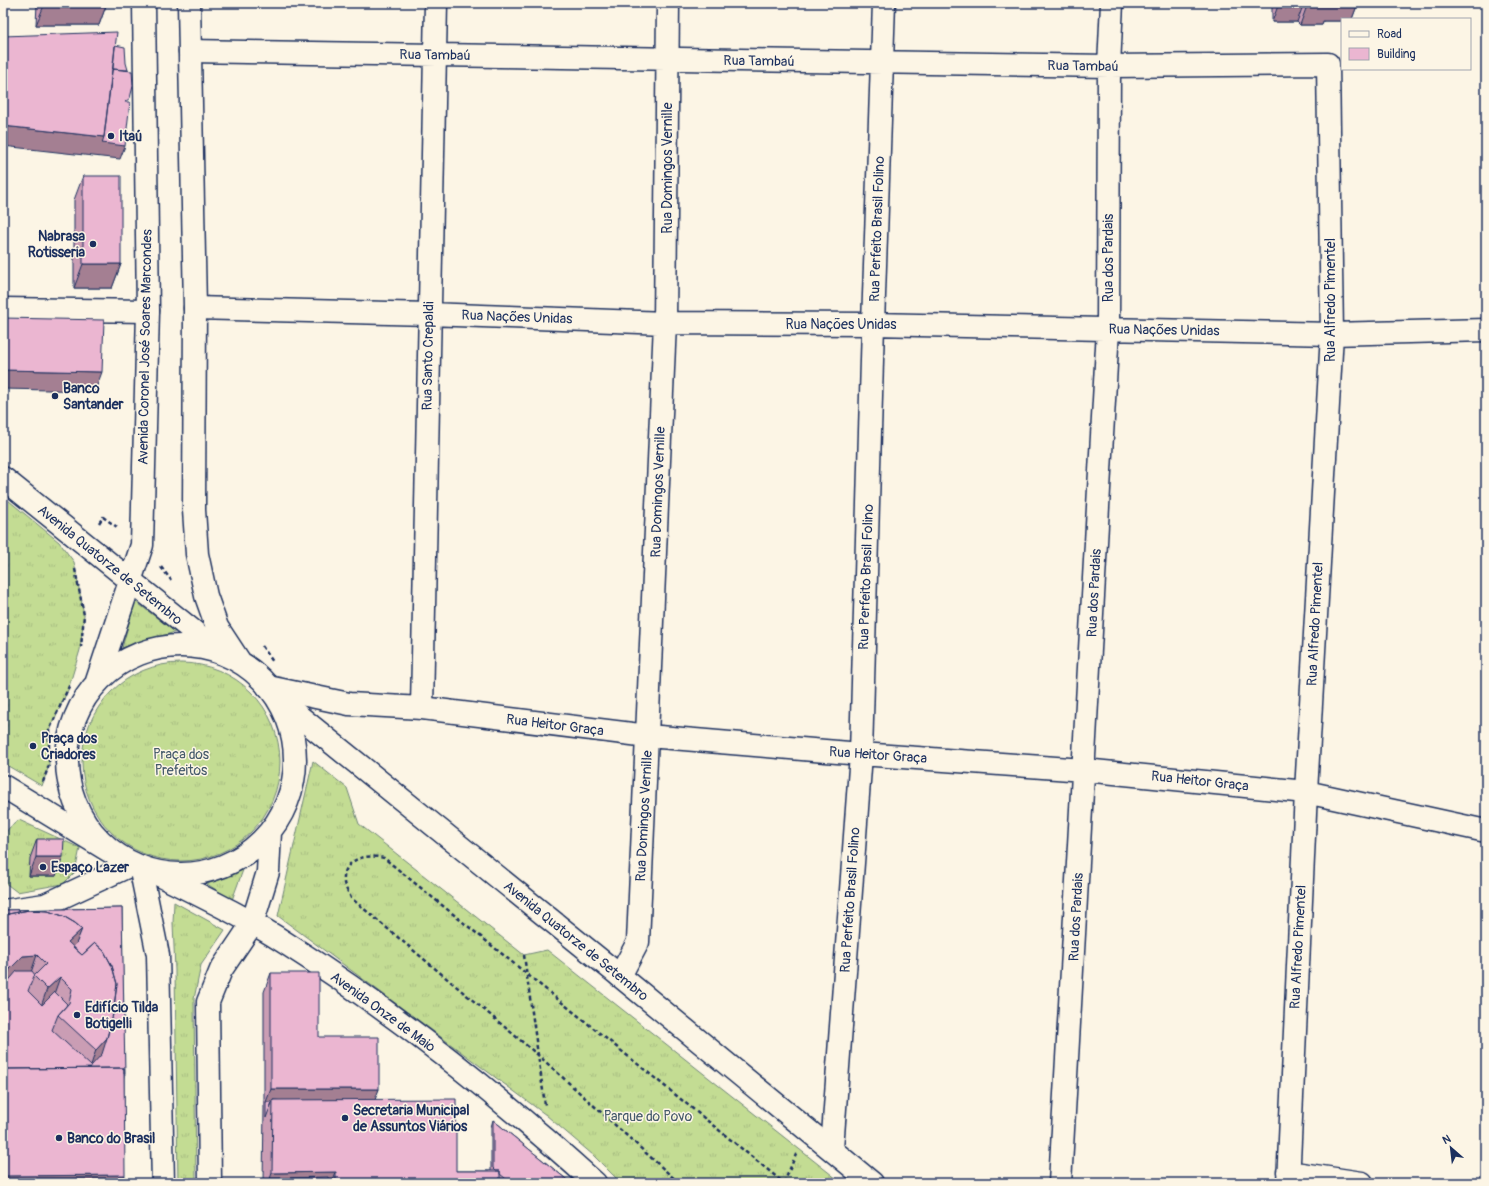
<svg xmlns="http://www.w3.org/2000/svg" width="1489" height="1186" font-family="Pangolin,sans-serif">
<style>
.grass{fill:url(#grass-tufts);stroke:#6f8678}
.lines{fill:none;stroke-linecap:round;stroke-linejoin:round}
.minor-casing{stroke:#1b2f5e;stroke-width:25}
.tertiary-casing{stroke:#1b2f5e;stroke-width:25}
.secondary-casing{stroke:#1b2f5e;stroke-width:25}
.path{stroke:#1b2f5e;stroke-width:2.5;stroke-dasharray:4 3;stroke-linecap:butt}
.minor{stroke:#fcf5e5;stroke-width:22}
.tertiary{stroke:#fcf5e5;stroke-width:22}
.secondary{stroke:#fcf5e5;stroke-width:22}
.wall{fill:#ca9db4;stroke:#1b2f5e}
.shaded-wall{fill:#a47f92;stroke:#1b2f5e}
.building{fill:#ebb6d1;stroke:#1b2f5e}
.poi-dot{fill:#1b2f5e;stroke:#fcf5e5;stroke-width:1.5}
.labels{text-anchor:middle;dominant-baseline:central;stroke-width:3;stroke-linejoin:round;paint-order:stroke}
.street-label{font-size:14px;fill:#1b2f5e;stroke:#fcf5e5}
.poi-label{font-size:14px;font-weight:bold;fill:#1b2f5e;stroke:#fcf5e5;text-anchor:start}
.park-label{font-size:14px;fill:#455a6b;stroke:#fcf5e5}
</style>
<defs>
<pattern id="grass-tufts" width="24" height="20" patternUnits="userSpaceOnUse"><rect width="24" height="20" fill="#c3dc93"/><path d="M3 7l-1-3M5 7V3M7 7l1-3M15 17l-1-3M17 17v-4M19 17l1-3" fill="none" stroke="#a7bd81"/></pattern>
</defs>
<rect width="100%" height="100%" fill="#fcf5e5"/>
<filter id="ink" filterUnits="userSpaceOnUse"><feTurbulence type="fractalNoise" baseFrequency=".025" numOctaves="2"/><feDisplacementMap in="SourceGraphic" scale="8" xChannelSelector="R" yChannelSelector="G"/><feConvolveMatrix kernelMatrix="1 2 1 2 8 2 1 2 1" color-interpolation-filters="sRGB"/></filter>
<g filter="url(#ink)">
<!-- grass -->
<path class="grass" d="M3,496L59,542L74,562L84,615L80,650L68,690L49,731V765L42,786L3,763Z
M135,601L175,632L122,648Z
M82 762a99 99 0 1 1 198 0a99 99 0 1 1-198 0Z
M313,761L347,788L359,824L524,955L547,950L842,1183H621L593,1155L546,1115L278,916Z
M19,820L80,848L75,872L63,884L17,892L4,882L3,837L9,828Z
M243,870L232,900L207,884Z
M174,902L225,930L201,965L194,999L196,1183H178L175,970L173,923Z"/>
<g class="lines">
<!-- minor casing -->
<g class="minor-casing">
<path id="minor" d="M190,51L1109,66L1328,64L1332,334L1306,792L1288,1183
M195,308L429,314L665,323L873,324L1332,334L1486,330
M3,309L148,311
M268,687L349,704L422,708L648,736L861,754L1084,770L1306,792L1486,831
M422,708L436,3
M620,976L638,942L665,323L668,3
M832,1149L861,754L873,324L884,3
M1288,1172L1362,1183
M1060,1183L1108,329L1109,66L1112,3"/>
</g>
<!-- tertiary casing -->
<g class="tertiary-casing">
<path id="tertiary" d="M3,478L218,651
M279,700L620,976L872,1183
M3,786L121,858
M151,871C197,894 244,916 287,944C397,1014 498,1095 595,1183
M3,911L45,905L133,864"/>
</g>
<!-- secondary casing -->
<g class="secondary-casing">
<path id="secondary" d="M189,3L195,308L194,510L197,554L206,596L217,627L240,662
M67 760a114 114 0 1 1 228 0a114 114 0 1 1-228 0Z
M96,684L142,545L148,311L144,3
M140,866L158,955L163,1183
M210,1183L208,1002L221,970L252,924L268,872L270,832"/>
</g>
<!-- path -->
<path class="path" d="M99,523L103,517L117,527
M161,567L171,580
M75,569L84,615L81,647
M262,646L273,662
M43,782L49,765V731L70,684
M524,955L545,1105
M679,1183L538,1055L351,898C349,893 345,888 344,883C342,859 365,853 384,858L784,1183
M784,1183L797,1152"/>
<!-- minor -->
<use href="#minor" class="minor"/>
<!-- tertiary -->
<use href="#tertiary" class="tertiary"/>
<!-- secondary -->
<use href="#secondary" class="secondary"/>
</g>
<!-- wall -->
<path class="wall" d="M37,3H107L99,25H36Z
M1272,3H1358L1352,19H1342V21H1323L1322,25H1300L1297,22H1272Z
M83,176L121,264L112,288H74V200Z
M37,839L56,876H29L30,858Z
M122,908L124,1077L123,1180L143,1183H3V910Z
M271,973L319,1037L379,1089L374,1100L456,1171H491V1127L493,1120L571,1183H263L264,1108V992Z"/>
<!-- shaded-wall -->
<path class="shaded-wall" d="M45,3H107L99,25H36Z
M1279,3H1304L1297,22H1272Z
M1308,3H1358L1352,19H1342V21H1323L1322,25H1300Z
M3,126L104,137L125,146L120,159L3,146Z
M83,264H121L112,288H74Z
M3,370L102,372L95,391L3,389Z
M36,857H63L56,876H29Z
M82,929L69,964L68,942Z
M37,955L25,990H3L10,969L23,956Z
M60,977L48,1011L35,1024L47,989Z
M107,1038L125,1074L118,1092L88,1074L96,1050Z
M271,1089H379L372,1108L273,1100L270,1108L266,1102Z
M336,1172L332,1183H270V1179L272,1173Z
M125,1175L122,1183L49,1181L48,1183H3V1176Z"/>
<!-- building -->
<path class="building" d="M117,32L104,137L3,126V90L4,82H3V36Z
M115,45L125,47L126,63L128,70L113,69Z
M112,69L132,71L133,86L130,98L125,102H130L125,146L102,143L104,137Z
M83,176H121V264H83Z
M3,318L104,320L102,372L3,370Z
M37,839H64L63,857H36Z
M122,908L125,1074H124V1068L3,1069V983L5,985L17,971H32L35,975L34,976L28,991L42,1005L55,992L67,1004L66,1006L58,1015L52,1030L91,1066L102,1054L107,1038L113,1014L117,984L112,966L104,951L95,943L82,955L73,947L76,944L82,929L75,923L63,916L48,911L29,910L3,915V910Z
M29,910L48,911L63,916L75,923L82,929L68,942L82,955L95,943L104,951L112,966L117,984L113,1014L107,1038L96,1050L58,1015L69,1003L72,989L60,977L47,989L34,976L46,964L37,955L23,956L10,969L3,962V915Z
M271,973H319V1037H379V1089H271Z
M124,1068L125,1175L3,1176V1069Z
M456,1099V1171H500V1183H336V1172L272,1173L273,1100Z
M266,1102H272L266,1118Z
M493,1120L571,1183H511L500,1174V1171H496L493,1168Z
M328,1177V1183H270V1179Z
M143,1180V1183H49V1181Z"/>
</g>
<!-- markers -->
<g class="poi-dot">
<circle cx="111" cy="136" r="4"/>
<circle cx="93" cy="244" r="4"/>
<circle cx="55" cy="396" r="4"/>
<circle cx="33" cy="746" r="4"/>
<circle cx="43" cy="867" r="4"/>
<circle cx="77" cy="1015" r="4"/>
<circle cx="345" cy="1118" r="4"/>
<circle cx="59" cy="1138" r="4"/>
</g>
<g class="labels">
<!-- street labels -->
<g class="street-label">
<text transform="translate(435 55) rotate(1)">Rua Tambaú</text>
<text transform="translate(759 61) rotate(1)">Rua Tambaú</text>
<text transform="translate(1083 66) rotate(1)">Rua Tambaú</text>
<text transform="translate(667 168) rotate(-90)">Rua Domingos Vernille</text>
<text transform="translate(877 229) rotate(-88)">Rua Perfeito Brasil Folino</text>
<text transform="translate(1108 258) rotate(-90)">Rua dos Pardais</text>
<text transform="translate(1330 300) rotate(-90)">Rua Alfredo Pimentel</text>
<text transform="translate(517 317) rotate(2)">Rua Nações Unidas</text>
<text x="841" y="324">Rua Nações Unidas</text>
<text transform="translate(1164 330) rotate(1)">Rua Nações Unidas</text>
<text transform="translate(145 347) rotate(-89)">Avenida Coronel José Soares Marcondes</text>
<text transform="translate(428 356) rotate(-89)">Rua Santo Crepaldi</text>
<text transform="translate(658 492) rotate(-88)">Rua Domingos Vernille</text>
<text transform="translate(110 565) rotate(39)">Avenida Quatorze de Setembro</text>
<text transform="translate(866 577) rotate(-88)">Rua Perfeito Brasil Folino</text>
<text transform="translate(1094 593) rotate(-87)">Rua dos Pardais</text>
<text transform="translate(1315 624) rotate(-87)">Rua Alfredo Pimentel</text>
<text transform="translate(555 725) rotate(7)">Rua Heitor Graça</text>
<text transform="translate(878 755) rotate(4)">Rua Heitor Graça</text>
<text transform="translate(1200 781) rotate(6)">Rua Heitor Graça</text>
<text transform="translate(644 816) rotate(-87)">Rua Domingos Vernille</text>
<text transform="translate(850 900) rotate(-86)">Rua Perfeito Brasil Folino</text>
<text transform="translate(1076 917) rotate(-87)">Rua dos Pardais</text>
<text transform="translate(576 941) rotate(39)">Avenida Quatorze de Setembro</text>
<text transform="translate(1298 947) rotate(-87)">Rua Alfredo Pimentel</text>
<text transform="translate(383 1012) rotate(36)">Avenida Onze de Maio</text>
</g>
<!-- poi labels -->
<g class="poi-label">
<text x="119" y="136">Itaú</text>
<text x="85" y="236" text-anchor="end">Nabrasa<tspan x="85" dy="16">Rotisseria</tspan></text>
<text x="63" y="388">Banco<tspan x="63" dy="16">Santander</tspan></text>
<text x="41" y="738">Praça dos<tspan x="41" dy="16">Criadores</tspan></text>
<text x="51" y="867">Espaço Lazer</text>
<text x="85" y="1007">Edifício Tilda<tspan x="85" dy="16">Botigelli</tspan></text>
<text x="353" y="1110">Secretaria Municipal<tspan x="353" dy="16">de Assuntos Viários</tspan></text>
<text x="67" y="1138">Banco do Brasil</text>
</g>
<!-- park labels -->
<g class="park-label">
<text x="181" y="754">Praça dos<tspan x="181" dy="16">Prefeitos</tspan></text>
<text x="648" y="1116">Parque do Povo</text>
</g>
</g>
<!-- margin -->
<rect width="1489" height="1186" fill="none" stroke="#fcf5e5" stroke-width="16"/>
<rect x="8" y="8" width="1473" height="1170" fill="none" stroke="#1b2f5e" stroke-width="1.5" filter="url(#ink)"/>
<!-- legend -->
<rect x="1341" y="18" width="130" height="52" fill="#fcf5e5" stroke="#a2a6af"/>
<rect x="1349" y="31" width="20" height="6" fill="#fcf5e5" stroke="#a2a6af"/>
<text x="1377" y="38" font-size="12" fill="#1b2f5e">Road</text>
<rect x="1349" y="48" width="20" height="12" fill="#ebb6d1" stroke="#a2a6af"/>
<text x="1377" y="58" font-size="12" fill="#1b2f5e">Building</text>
<!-- north arrow -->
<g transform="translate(1451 1148) rotate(332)" stroke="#fcf5e5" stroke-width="3" paint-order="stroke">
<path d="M0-3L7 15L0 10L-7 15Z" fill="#1b2f5e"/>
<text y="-6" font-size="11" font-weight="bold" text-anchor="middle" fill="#1b2f5e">N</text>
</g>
</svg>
